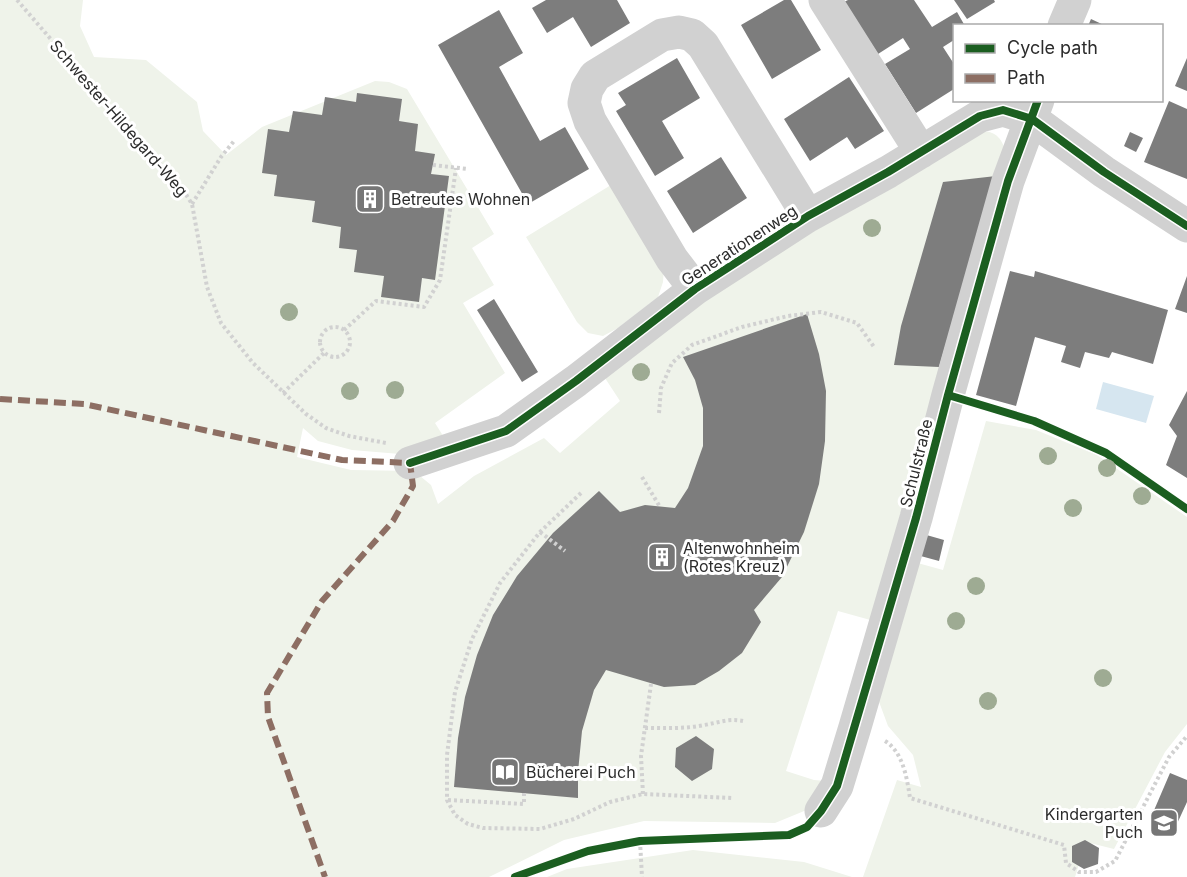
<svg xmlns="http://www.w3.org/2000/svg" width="1187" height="877" font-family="Inter,sans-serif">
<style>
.green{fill:#eff3ea}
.water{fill:#d6e6f0}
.building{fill:#7d7d7d}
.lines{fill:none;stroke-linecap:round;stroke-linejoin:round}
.path{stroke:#d1d1d1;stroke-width:4;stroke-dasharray:3 3;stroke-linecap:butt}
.minor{stroke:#d1d1d1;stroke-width:33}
.quiet{stroke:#8d6e63;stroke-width:6;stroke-dasharray:12 6;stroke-linecap:butt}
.cycleway-casing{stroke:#fff;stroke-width:11}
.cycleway{stroke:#1b5e20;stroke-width:8}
.tree{fill:#9eab93}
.labels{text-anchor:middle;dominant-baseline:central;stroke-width:6;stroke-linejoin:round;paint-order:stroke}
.street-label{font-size:16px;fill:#2c2c2c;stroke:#fff}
.poi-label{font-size:16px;fill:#2c2c2c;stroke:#fff;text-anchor:start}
</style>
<rect width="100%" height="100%" fill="#fff"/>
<!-- green -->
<path class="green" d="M0,0H83L80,26L94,57L146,60L197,102L203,131L226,155L262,127L375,81L389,82L407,89L494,234L472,248L494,285L463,303L505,373L435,423L445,439L400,454L352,450L318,441L303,428L297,457L351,470L414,471L431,485L438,504L474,476L544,438L560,453L620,401L603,375L710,291L979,131C993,131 1000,135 1005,149L874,621L838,611L786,771L814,780L826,781L809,809L775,823L644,821L564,840L489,877H0Z
M611,185L664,268L663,282L658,297L618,328L603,336L588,333L577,322L526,237Z
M986,421L1036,430L1097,455L1187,517V724L1165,752L1114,849L1086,842L1075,877H863L897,780L921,787L913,755L888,726L878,699L914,562L943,570Z
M693,850L804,862L852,877H547L567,869Z"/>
<!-- water -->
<path class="water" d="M1103,382L1154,396L1146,423L1096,409Z"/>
<!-- building -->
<path class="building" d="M546,0H617L630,23L591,47L573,17L547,33L532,8Z
M784,0H791L821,50L772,79L741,25Z
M848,0H914L932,27L957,12L965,26H954V40L943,47L954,64V89L916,113L885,64L910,49L903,38L878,54L844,2Z
M954,0H994L995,2L967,19Z
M499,10L523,53L499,67L540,141L565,127L589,169L528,204L438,45Z
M1091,19L1106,26H1088Z
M677,58L700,98L662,121L684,158L655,176L616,111L626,105L618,93Z
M1187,58V91L1175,86Z
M849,77L884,131L855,149L847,137L810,161L784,119Z
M357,93L402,99L399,121L418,124L415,151L435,154L431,174L449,176L435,280L422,278L419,302L381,297L384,276L354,272L357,250L339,248L341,227L312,222L315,201L274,196L277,175L262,173L268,129L289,132L293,111L322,115L325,97L356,102Z
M1169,101L1187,109V179L1144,162Z
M1130,132L1143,138L1136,152L1124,146Z
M721,157L747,198L693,233L667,191Z
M996,176L939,367L894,365L901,326L943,182Z
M1010,271L1034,277L1035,271L1168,310L1153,364L1112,352L1109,358L1085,352L1080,368L1061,362L1066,346L1035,337L1016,406L976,395Z
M1187,276V313L1175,309Z
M494,299L538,372L522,382L477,310Z
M807,314L819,354L826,391L825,441L819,484L804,532L782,577L754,610L761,622L742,653L719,671L695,685L664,687L606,670L594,690L582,731L578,772V798L454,787L458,738L465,697L477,655L493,615L517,576L553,533L599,491L620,512L645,505L675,508L688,488L703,446V408L695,380L683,357Z
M1187,391V478L1166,465L1177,436L1169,425Z
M923,534L944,540L939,561L917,555Z
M696,736L714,749L712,769L692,781L675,767L676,748Z
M1170,773L1187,780V802L1176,826L1152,815Z
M1085,840L1099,848L1098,864L1084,869L1072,862V846Z"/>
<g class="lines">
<!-- path -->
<path class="path" d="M17,0L145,148L180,185L192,204L207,287L221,323L253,363L306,414L326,428L349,436L386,443
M433,165L468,169
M192,204L221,157L234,141
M320 342a15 15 0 1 1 30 0a15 15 0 1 1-30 0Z
M344,330L376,301L424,307L440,280L456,168
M283,393L325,352
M659,413L661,388L672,363L692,345L742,327L788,316L821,312L857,323L874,347
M642,477L660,507
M581,493L540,532L500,583L472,639L455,692L447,755V800L455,815L468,824L483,828L540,829L574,819L610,802L643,794L732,798
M540,532L565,551
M645,728C665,728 685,729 704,725C718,723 728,718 743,721
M885,741C903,752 907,778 910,798L1064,845L1066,863L1079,872H1096L1115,861L1169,757L1187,736
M643,794L641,756L651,684
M448,800L524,804V793
M640,841L642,877"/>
<!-- minor -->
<path class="minor" d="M825,0L921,152
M1064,26L1075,0
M695,289L672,259L590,121L584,103L587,89L595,76L662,35L679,32L692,35L703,45L808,216
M410,463L506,431L576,381L695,289L808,216L888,172L980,116L1003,110L1032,119L1104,172L1187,226
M821,811L837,786L855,727L916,518L948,395L1008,181L1038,100"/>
<!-- quiet -->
<path class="quiet" d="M0,399L84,404L342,460L410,463L413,486L393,521L322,601L267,693L268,717L325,877"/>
<!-- cycleway casing -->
<g class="cycleway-casing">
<path id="cycleway" d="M948,395L1034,421L1106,453L1187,509
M410,463L506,431L576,381L695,289L808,216L888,172L980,116L1003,110L1032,119L1104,172L1187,226
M515,877L588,851L640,841L789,835L807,827L821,811L837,786L916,518L948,395L1008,181L1038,100"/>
</g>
<!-- cycleway -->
<use href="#cycleway" class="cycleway"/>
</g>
<!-- trees -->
<g class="tree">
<circle cx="872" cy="228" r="9"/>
<circle cx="289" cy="312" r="9"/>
<circle cx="641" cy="372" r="9"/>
<circle cx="395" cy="390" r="9"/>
<circle cx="350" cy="391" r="9"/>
<circle cx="1048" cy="456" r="9"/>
<circle cx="1107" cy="468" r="9"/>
<circle cx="1142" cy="496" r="9"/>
<circle cx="1073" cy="508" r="9"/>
<circle cx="976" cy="586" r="9"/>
<circle cx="956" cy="621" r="9"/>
<circle cx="1103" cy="678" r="9"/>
<circle cx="988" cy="701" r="9"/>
</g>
<!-- icons -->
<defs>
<g id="building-square" transform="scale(1.5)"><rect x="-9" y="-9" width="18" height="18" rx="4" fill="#767676" stroke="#fff"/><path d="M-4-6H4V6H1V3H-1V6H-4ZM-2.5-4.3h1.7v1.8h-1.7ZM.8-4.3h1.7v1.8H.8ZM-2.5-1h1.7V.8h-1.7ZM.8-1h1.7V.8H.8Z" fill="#fff"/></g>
<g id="library-square" transform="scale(1.5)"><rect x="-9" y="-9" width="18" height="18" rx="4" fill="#767676" stroke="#fff"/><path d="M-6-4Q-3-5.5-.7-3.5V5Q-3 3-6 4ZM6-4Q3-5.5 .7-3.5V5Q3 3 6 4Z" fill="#fff"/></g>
<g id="school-square" transform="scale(1.5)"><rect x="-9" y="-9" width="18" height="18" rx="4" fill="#767676" stroke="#fff"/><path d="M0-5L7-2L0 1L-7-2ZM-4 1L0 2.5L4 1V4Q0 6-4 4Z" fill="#fff"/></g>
</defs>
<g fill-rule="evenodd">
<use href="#building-square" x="370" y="199"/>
<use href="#building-square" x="662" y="557"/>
<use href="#library-square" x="505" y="772"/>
<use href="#school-square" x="1164" y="823"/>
</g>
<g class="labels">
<!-- street labels -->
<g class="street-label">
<text transform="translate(119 118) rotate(49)">Schwester-Hildegard-Weg</text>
<text transform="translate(739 245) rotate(-33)">Generationenweg</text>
<text transform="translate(916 463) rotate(-76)">Schulstraße</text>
</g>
<!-- poi labels -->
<g class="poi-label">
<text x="391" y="199">Betreutes Wohnen</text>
<text x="683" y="548">Altenwohnheim<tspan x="683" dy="18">(Rotes Kreuz)</tspan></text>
<text x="526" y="772">Bücherei Puch</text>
<text x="1143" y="814" text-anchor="end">Kindergarten<tspan x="1143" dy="18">Puch</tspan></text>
</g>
</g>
<!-- legend -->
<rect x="953" y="24" width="210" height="78" fill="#ffffff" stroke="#ababab" stroke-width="1.5"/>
<rect x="965" y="44" width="30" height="9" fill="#1b5e20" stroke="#ababab" stroke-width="1.5"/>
<text x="1007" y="54" font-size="18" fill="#2c2c2c">Cycle path</text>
<rect x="965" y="74" width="30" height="9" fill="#8d6e63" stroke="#ababab" stroke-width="1.5"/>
<text x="1007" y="84" font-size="18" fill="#2c2c2c">Path</text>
</svg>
